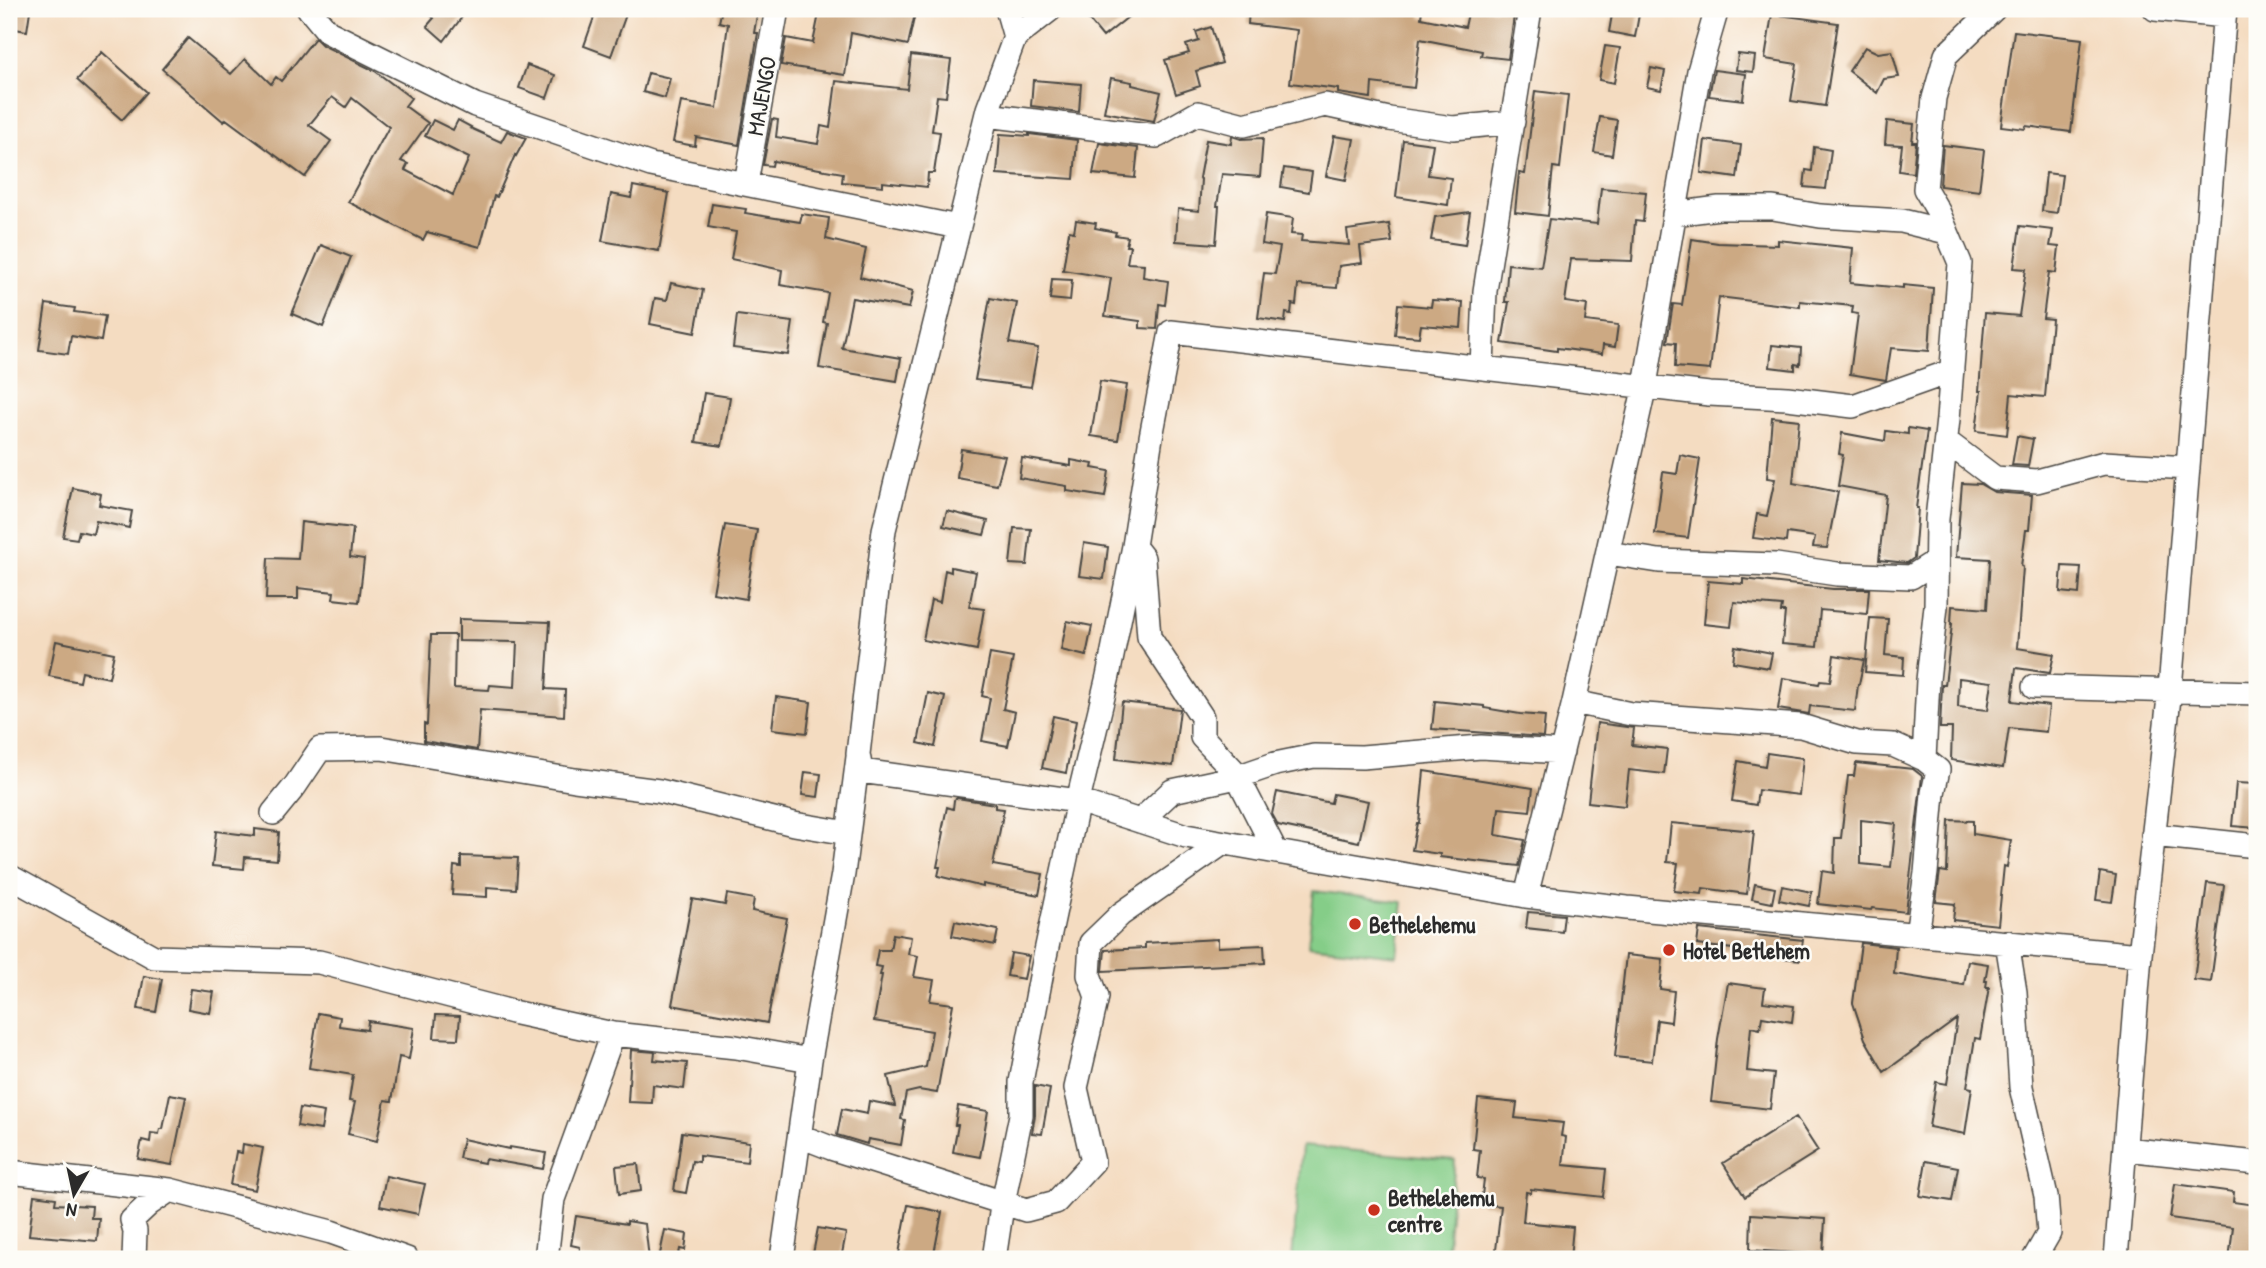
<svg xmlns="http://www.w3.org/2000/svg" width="2266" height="1268" font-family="'Patrick Hand',sans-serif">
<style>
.green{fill:#85cd88;stroke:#587c5a;stroke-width:2}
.building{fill:#cca983;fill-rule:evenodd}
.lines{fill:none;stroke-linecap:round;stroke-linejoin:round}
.minor-casing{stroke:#494642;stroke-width:26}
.minor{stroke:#fff;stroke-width:23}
.poi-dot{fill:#c8321e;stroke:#fdfcf7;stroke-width:2.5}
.labels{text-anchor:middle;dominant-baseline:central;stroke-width:5;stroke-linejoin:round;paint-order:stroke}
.street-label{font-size:23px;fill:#2b2b2b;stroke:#fdfcf7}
.poi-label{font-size:23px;font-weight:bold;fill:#2b2b2b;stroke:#fdfcf7;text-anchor:start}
</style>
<rect width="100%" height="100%" fill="#fdfcf7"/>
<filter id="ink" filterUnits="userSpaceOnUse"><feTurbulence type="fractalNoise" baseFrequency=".0143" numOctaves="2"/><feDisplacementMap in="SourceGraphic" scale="14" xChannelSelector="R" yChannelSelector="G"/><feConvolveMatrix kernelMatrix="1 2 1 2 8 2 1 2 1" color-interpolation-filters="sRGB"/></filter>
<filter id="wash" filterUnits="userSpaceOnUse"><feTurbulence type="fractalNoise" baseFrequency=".00686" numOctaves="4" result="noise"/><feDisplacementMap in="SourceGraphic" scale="28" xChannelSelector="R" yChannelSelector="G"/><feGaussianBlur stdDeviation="1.57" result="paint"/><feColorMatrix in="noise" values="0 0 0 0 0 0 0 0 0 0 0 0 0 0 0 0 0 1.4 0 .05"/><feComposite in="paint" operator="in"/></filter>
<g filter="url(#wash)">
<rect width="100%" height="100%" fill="#f4dcc1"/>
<!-- green -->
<path class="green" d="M1314,891L1403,902L1397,956L1308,946Z
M1302,1146L1455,1160L1446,1259H1292Z"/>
<g id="blocks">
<!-- building -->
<path class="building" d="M9,9H27V11H30L27,31L9,28Z
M424,9H468L444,41L427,26L434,18Z
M597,9H628L611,56L584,46Z
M722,9H758L754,33H758L739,145L696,137L695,146L673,142L681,102L717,108L728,24L719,22Z
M820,9H916L908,45L851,33L845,75L781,65L786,38L813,43Z
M1080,9H1138L1103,37Z
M1249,9H1367L1403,12V9H1422L1421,18L1465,27L1469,9H1515L1508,59L1481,56L1482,51L1420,39L1414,88L1372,83L1371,98L1338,93V89L1290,83L1297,30L1248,24Z
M1613,9H1640L1635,37L1609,32Z
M1772,14L1838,23L1825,106L1791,101L1797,64L1765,59Z
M1211,27L1222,63L1196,71L1200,86L1176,94L1165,60L1189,53L1186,45L1199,41L1196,32Z
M2014,31L2082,39L2071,132L2026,126L2025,129L2001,126Z
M188,38L231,74L245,59L271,84L276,77L281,81L315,38L322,45L375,71L411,98L405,106L428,123L401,161L408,164L405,170L453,195L469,158L425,136L433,120L453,130L458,120L471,127L470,128L501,142L507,131L526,138L516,156L515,155L497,197L494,196L480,247L427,232L423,240L348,202L389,127L352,98L346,107L332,97L309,125L331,141L305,177L226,119L224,122L162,69Z
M1605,46L1620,48L1614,83L1599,80Z
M1865,47L1878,53L1892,51L1899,77L1884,79L1877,93L1849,71Z
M102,52L147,92L122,120L77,80Z
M1738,54L1755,56L1753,72L1736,70Z
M911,55L951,60L946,97L937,96L932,131L940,132L934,173H928L927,187L883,182V186L842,182L843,173L773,161L772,166L763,165L772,119L778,120L776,137L818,144L821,126L830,128L836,81L907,89Z
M527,65L555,75L547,98L519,88Z
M1651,68L1665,71L1661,90L1647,87Z
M1714,70L1746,74L1743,100L1709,96Z
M648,73L670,78L665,98L643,92Z
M1111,78L1132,82V85L1161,92L1154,121L1104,112Z
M1033,80L1081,84L1079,112L1031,106Z
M1535,91L1568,95L1560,168L1553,167L1548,216L1515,212L1519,173L1525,174Z
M1600,117L1617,120L1612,155L1594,152Z
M1887,121L1914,124L1912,142H1916L1913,173L1899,171L1902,145L1885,144Z
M1000,134L1029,136V134L1077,140L1074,179L997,174Z
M1232,136L1241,139L1263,138L1260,177L1222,174L1217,206H1219L1216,244L1176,241L1178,209L1199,211L1201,179L1199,178L1206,140L1231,144Z
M1334,136L1354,139L1346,180L1326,176Z
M1403,140L1433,144L1428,175L1451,178L1448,205L1396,197Z
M1705,140L1741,145L1737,178L1701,173Z
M1099,143L1138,148L1135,178L1093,174Z
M1943,145L1984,150L1979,191L1940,186Z
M1814,147L1831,150L1826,189L1804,187L1806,170L1812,171Z
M1284,168L1312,172L1309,192L1281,187Z
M2046,173L2062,175L2057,213L2042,211Z
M633,186L669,193L659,251L602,241L611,194L631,198Z
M1601,188L1646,192L1643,222L1635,221L1632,261L1571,259L1565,302L1587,305L1585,321L1618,325L1615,347L1603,345L1602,354L1557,348V351L1502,343L1509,302H1505L1508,264L1541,267L1549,219L1597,224Z
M712,204L746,209L745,213L800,222L802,214L829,218L826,239L866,249L860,277L913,291L909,308L852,298L842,348L901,358L897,381L819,368L827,323L823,322L828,293L780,285L782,270L731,259L736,232L708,227Z
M1470,212L1465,245L1431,240L1435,217Z
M1266,214L1293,218L1291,234L1302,235L1301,241L1349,245L1347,230L1389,224L1392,242L1360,246L1362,263L1339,266L1337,288L1298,285L1296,305L1292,304L1291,314L1286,313L1285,322L1258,318L1264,273L1275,274L1280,247L1262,244Z
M1076,220L1096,223L1095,228L1116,232L1115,235L1128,237L1126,246H1130L1127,263L1144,264L1143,277L1168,281L1165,305L1159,304L1157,329L1140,328V321L1105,316L1111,278L1063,270L1069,231L1074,232Z
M2020,226L2053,230L2050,246L2059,247L2056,273L2049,272L2043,318L2052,319L2045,397L2011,394L2007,435L1976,431L1981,391H1979L1985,313L2019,316L2026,269L2014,268Z
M1692,239L1718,243L1778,245V240L1853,248L1850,283L1903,288V285L1933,288L1929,351L1891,348L1886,380L1850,374L1858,314L1852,313L1853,306L1800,301V307L1719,297L1710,370L1675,367L1676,343L1667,342L1673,304L1682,305Z
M321,245L351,257L323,327L292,314Z
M1052,279L1072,280L1070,301L1050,299Z
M671,283L703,290L695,333L650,324L655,298L667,300Z
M990,298L1017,303L1009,343L1038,348L1031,387L975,380Z
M1432,300L1463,302L1461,328L1421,325L1419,337L1395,335L1398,304L1431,307Z
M46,304L75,308L74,312L105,316L101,341L71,336L68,354L39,350Z
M737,315L793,322L788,355L733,348Z
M1772,345L1801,348L1800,365L1795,364V370L1770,367Z
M1100,381L1127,385L1118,440L1091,436Z
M704,393L730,397L722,446L696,442Z
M1772,417L1799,420L1793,483L1838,492L1827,548L1813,547L1815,537L1787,533L1786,542L1753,538L1757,514L1767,516L1775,479L1767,478Z
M1908,428L1927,431L1916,508H1918L1914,558L1907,563L1879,560L1886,495L1838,486L1843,455L1839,454L1842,433L1885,441L1886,431L1908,434Z
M2017,436L2033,439L2028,466L2012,465Z
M961,449L1005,456L997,485L957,478Z
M1680,455L1700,459L1688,538L1655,534L1663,472L1677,474Z
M1022,458L1071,466V460L1093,464L1092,468L1109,471L1105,497L1067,491V486L1019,478Z
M1962,483L1980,484L1994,492L2032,495L2029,530H2026L2021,566L2023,567L2017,648L2054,654L2050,673L2016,668L2012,701L2049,706L2046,732L2009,728L2003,768L1951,760L1952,728H1940L1942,685H1945L1952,624H1951L1952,606L1987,609L1990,559L1956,557ZM1959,678L1992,682L1988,710L1958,707Z
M73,488L101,494L99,505L132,511L129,528L96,521L93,534L79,531L77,539L63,537Z
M947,511L988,521L984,535L943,526Z
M301,522L353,528L350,557L364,559L359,602L333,599L334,592L298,588V599H266L268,558L298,559Z
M725,525L757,530L746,599L713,593Z
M1014,528L1031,529L1027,565L1010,564Z
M1084,543L1108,547L1104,579L1079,576Z
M2062,566L2081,567L2079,594L2060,592Z
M951,567L976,572L969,607L984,609L977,650L923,640L931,600L940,602L945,570L951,572Z
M1743,579L1833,589H1869L1867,614L1820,610L1817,647L1782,644L1785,612H1781L1782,606L1734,602L1731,627L1704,624L1708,581L1743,584Z
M1870,618L1888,619L1885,655L1904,657L1903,675L1865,672Z
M459,619L550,622L546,689L565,690L564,716L480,710L477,750L424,741V724L427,725L431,635H455L454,688L489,690L490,685L515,687L517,642L459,641Z
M1067,621L1092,626L1086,656L1061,650Z
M56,641L114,653L109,678L82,672L80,682L49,676Z
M1735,646L1772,653L1769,668L1733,662Z
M990,654L1013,658L1003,709L1015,712L1008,746L982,741L990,698L982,696Z
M1834,655L1864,660L1859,684H1858L1855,711L1810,706L1809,714L1778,709L1783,678L1819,684L1820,681L1830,682Z
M928,693L945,697L935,747L918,743Z
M776,697L811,702L807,733L772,729Z
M1435,701L1484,706V708L1520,714L1545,716L1543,737L1432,729Z
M1122,702L1180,709L1173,766L1116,759Z
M1053,716L1076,721L1066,773L1042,768Z
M1597,723L1634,728L1632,745L1667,749L1664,774L1629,770L1625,806L1588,802Z
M1767,753L1803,758L1799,795L1758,790L1756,805L1732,801L1738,761L1765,766Z
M1856,763L1913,769L1922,776L1906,912L1872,908L1871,910L1818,904L1822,871L1834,873L1835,838H1841L1848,776H1854ZM1861,820L1896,824L1891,867L1861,864Z
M1424,771L1533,788L1530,811L1499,808L1496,835L1525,840L1519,866L1440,857V854L1412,850L1417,823H1419Z
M805,772L821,774L818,797L802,795Z
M2236,783L2257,784V828L2232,826Z
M1277,792L1331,803L1333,794L1368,801L1359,842L1278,825L1272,814Z
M957,798L995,804V808L1004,809L993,865L1043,874L1039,895L983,884V887L938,876L940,867H937L944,832L942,831L947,807L953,809L954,800Z
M1949,820L1973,821V834L2011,840L2007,867L2004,866L1998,925L1953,920L1955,904L1936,902L1940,871L1947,872Z
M1671,823L1754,831L1747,894L1703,888L1702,894L1674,891L1678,863L1667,862Z
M255,829L279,832L277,860L245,857L244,869L212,866L216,831L255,836Z
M461,856L518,858L516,889L487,887V897L452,895L454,866L461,867Z
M2100,872L2116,875L2112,902L2096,900Z
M2207,883L2224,885L2211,982L2194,980Z
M1755,884L1775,888L1772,903L1752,899Z
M1782,886L1812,892L1809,906L1779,900Z
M727,894L754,899L752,911L787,918L767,1023L672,1005L692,899L725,905Z
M1528,912L1564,915L1562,932L1526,928Z
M955,921L998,930L995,945L952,936Z
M1699,929L1803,940L1800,960L1733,953V949L1697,945Z
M893,934L911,937L908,954L918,956L914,977L934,980L930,1001L953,1004L937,1093L919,1090L906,1093L901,1119L905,1120L901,1145L868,1139L867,1144L837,1135L842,1109L867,1114L869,1101L895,1106L888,1076L926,1067L932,1031L874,1021L882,975H880L882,967L875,966L878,950H890Z
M1218,939V947L1264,945L1265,963L1103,971L1105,950L1145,948V943Z
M1861,943L1896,947L1894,974L1964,985L1968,961L1988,964L1985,981H1987L1986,987H1989L1980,1039L1975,1038L1967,1087L1972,1088L1965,1134L1929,1127L1936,1082L1947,1084L1957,1019L1884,1072L1865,1039L1853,1003Z
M1011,953L1029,956L1024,979L1007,976Z
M1626,955L1663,959L1660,989L1674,991L1671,1022L1657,1020L1652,1061L1615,1057Z
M144,976L162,979L156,1012L138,1009Z
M1728,983L1765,988L1763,1002L1794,1006L1792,1022L1762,1017L1760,1029L1751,1027L1747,1071L1774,1074L1770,1109L1711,1102L1718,1039Z
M191,989L214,992L210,1013L188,1009Z
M318,1013L340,1017L339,1026L367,1030L368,1021L414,1028L409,1059L399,1057L392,1101L385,1100L377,1141L348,1134L355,1102L349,1101L353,1075L309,1068Z
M436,1015L460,1016L458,1039L434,1038Z
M631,1050L655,1052L654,1060L687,1063L684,1089L653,1085L652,1103L628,1102Z
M1035,1086L1050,1089L1042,1134L1032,1133L1035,1115Z
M170,1094L186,1097L172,1165L138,1159L142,1140L150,1142L151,1133L159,1134L160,1129H163Z
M1478,1099L1517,1103L1515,1118L1563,1123L1561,1136L1566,1137L1563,1165L1606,1169L1603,1197L1531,1189V1193L1526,1192L1523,1222L1573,1227L1570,1259L1529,1255V1259H1495L1501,1206L1481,1204L1484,1179L1477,1178L1480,1150L1473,1149Z
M958,1106L988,1111L980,1157L953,1152L958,1125H955Z
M300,1108L324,1112L321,1130L297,1126Z
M1796,1117L1818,1151L1745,1197L1723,1163Z
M682,1132L749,1142L747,1162L699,1156V1162L692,1161L686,1193L674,1191Z
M463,1139L509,1149L510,1147L546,1153L543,1169L485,1159L484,1163L459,1158Z
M243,1144L263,1148L255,1190L230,1185L236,1152L242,1153Z
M1926,1161L1958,1167L1952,1201L1920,1196Z
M638,1164L641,1191L619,1194L616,1166Z
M386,1176L425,1184L418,1214L380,1206Z
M2175,1184L2234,1192L2233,1202L2255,1205L2254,1211L2257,1212V1257L2245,1255L2244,1259H2229L2233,1227L2170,1218Z
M34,1195L56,1198L55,1204L92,1206L91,1218H99L97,1241L29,1235Z
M908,1205L942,1212L933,1259H898Z
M1751,1214L1825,1219L1823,1255L1750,1250Z
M576,1216L627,1224V1221L645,1224L649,1259L579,1258L580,1247L571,1245Z
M818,1228L846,1233L841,1259H812Z
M665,1230L687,1234L685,1250L680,1249L678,1259H659Z"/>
</g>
</g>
<g filter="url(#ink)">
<use href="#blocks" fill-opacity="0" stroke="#494642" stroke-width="2"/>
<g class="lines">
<!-- minor casing -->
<g class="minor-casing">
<path id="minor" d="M309,9L328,32L475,105L651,165L958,227
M1007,9L1015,37
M1051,9L1015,37L988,109L884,530L858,754L861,771L1078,801L1186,836L1526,896L1627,908L2140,955
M2155,9L2224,16
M987,115L1157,136L1198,113L1244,125L1325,105L1389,119L1453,128L1513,122
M746,183L777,9
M1674,214L1719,208H1773L1820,216L1902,221L1947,232
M1482,367L1485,291L1530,9
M1946,441L1995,478L2037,481L2104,463L2188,468
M1136,549L1143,558L1149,637L1202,717V737L1235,772L1276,852
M1608,553L1659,561L1776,565L1837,574L1911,577L1936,561
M2034,687L2257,693
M1574,702L1631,714L1801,726L1857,743L1893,745L1924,759
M273,813L295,786L320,749L381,748L575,780L659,791L794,824L848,833
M1140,821L1172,791L1237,777L1275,764L1314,756L1362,757L1481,747L1562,752
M2153,835L2257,846
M9,876L154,957L319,962L512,1012L613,1034
M1526,896L1574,702L1645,385L1699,71L1717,9
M1917,935L1926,873L1933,793L1938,770L1924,759L1928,680L1936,606L1937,519L1948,419L1960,263L1938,211L1925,189L1934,98L1946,55L1994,9
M2007,942L2015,992L2021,1087L2046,1196L2049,1233L2034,1259
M800,1136L831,1148L1026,1210L1056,1202L1093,1162L1076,1088L1097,997L1089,975L1091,943L1121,914L1223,843
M2125,1149L2257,1163
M9,1172L170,1190L331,1232L407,1259
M134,1259L135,1231L132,1220L149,1204L170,1190
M546,1259L553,1199L613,1034L736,1047L810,1060L843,874L858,757
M782,1259L810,1060
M994,1259L1001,1213L1021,1115V1082L1044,961L1078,801L1108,676L1134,546L1151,437L1171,332L1709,394L1787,398L1853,406L1952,371
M2116,1259L2140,955L2170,689L2225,9"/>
</g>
<!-- minor -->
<use href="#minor" class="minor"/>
</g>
</g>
<!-- markers -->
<g class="poi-dot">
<circle cx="1355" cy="924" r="7"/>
<circle cx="1669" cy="950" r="7"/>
<circle cx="1374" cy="1210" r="7"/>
</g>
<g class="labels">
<!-- street labels -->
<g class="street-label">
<text transform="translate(761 96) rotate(-80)">MAJENGO</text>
</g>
<!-- poi labels -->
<g class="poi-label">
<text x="1369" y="924">Bethelehemu</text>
<text x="1683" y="950">Hotel Betlehem</text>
<text x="1388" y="1197">Bethelehemu<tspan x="1388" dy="26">centre</tspan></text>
</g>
</g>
<!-- margin -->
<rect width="2266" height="1268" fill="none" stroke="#fdfcf7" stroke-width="35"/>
<!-- north arrow -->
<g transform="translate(74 1194) rotate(189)" stroke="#fdfcf7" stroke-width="5" paint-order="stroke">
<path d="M0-5L12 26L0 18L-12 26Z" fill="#2b2b2b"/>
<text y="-10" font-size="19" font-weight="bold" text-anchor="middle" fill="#2b2b2b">N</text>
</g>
</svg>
